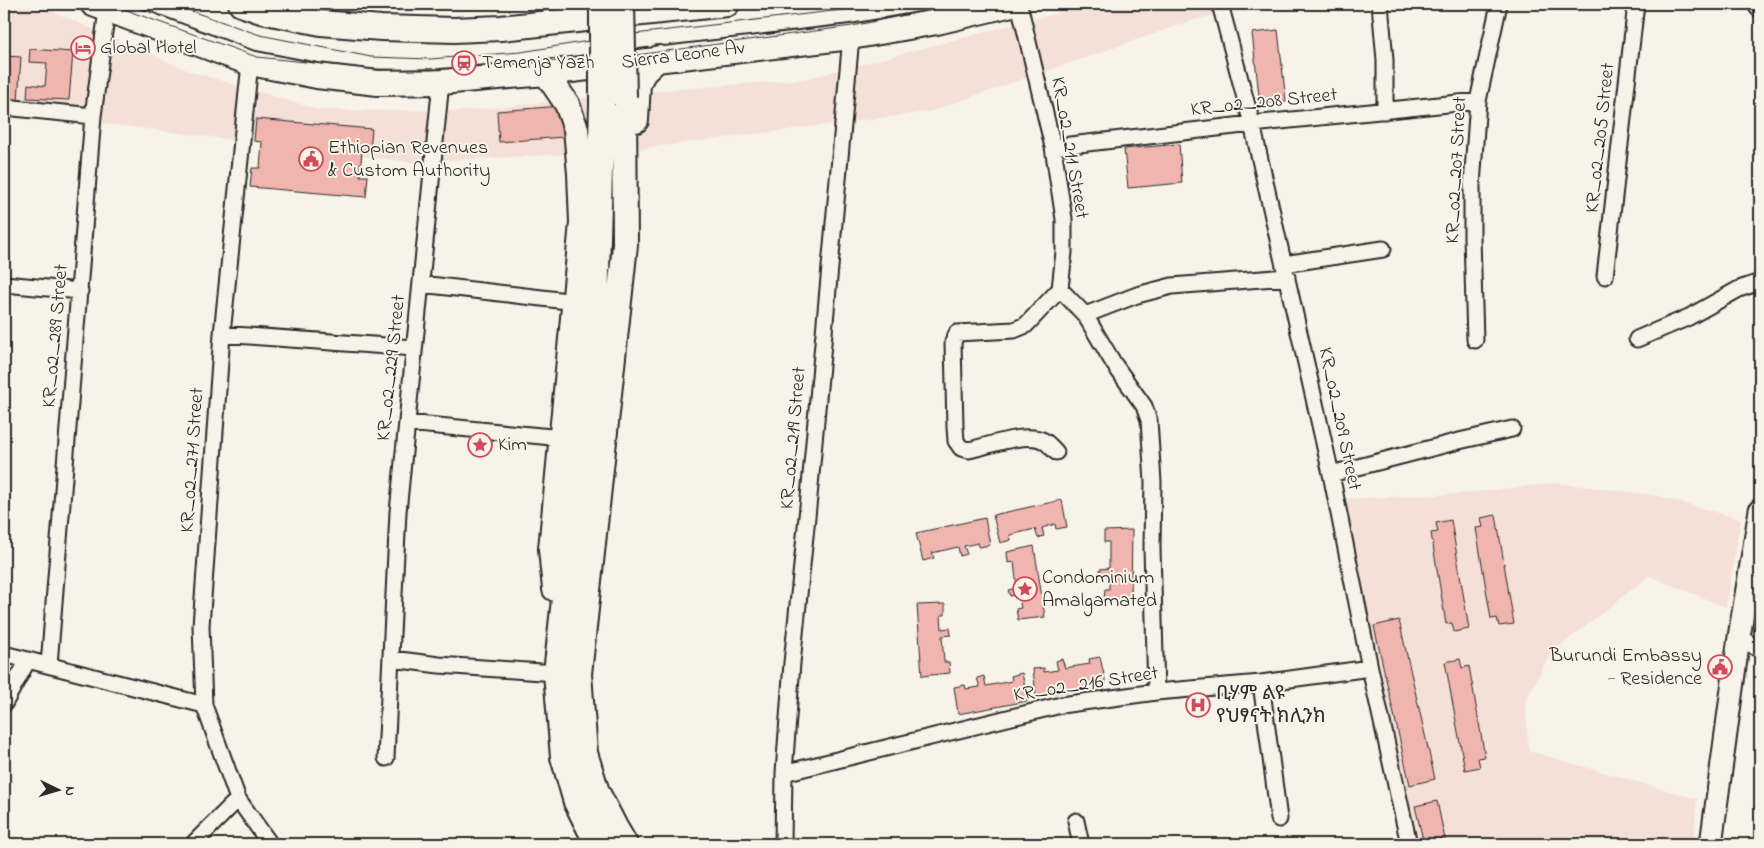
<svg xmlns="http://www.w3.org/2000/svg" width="1764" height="848" font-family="'Indie Flower','Noto Sans Ethiopic',sans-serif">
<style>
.built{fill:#f5e0d7}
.building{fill:#f0b5ae;stroke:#2b2b2b}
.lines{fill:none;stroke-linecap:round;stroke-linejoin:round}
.street-casing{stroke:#2b2b2b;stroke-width:19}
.secondary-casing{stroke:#2b2b2b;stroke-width:25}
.primary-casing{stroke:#2b2b2b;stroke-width:28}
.street{stroke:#f7f3e8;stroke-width:15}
.secondary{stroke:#f7f3e8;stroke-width:21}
.primary{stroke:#f7f3e8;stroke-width:24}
.tram{stroke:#2b2b2b;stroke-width:1}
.primary-bridge-casing{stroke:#2b2b2b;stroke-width:28;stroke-linecap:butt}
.primary-bridge{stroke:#f7f3e8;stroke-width:24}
.labels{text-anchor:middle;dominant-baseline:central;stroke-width:4;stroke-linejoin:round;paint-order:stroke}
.poi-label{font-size:20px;fill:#2b2b2b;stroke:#f7f3e8;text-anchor:start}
.street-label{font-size:20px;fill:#2b2b2b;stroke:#f7f3e8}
</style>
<rect width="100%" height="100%" fill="#f7f3e8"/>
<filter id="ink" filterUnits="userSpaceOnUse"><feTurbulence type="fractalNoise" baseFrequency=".02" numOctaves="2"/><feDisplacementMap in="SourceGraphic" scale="10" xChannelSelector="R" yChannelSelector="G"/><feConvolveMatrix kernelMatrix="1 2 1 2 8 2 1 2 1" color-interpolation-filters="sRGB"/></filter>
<g filter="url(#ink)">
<!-- built -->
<path class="built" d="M4,4H36L189,71L320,110L464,111L642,92L805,79L1073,9L1086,4H1258L1194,20L928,112L614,152L410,162L4,111Z
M1557,483L1654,495L1741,519L1726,607L1649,576L1550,654L1525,702L1529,751L1697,799L1693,844H1580L1576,835L1552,844H1419L1341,499L1455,494Z"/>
<!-- building -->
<path class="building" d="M460,4H486L460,6Z
M1278,30L1286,101L1260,104L1252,33Z
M30,49L73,52L69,100L27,98L28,84L45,86L47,63L29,62Z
M4,56L21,57L18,101L4,100Z
M562,106L564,137L499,142L497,111Z
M256,119L372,129L370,151L362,150L360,176H368L366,197L250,187L252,168H260L262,142L254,141Z
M1179,144L1182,183L1128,188L1124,149Z
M1062,500L1067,527L1056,529L1055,524L1042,528L1044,536L1038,538L1035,529L1010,535L1011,540L1000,543L993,515Z
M1496,515L1514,624L1499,626L1497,618L1491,619L1476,528L1483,527L1481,518Z
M985,518L990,545L979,547L978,543L964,546L967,554L960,556L958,547L932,553L934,558L923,561L916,533Z
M1451,520L1469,629L1454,632L1452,623L1446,624L1431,533L1438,532L1436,523Z
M1132,530L1131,601L1104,600L1105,589H1109V575L1100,576V569L1109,568V542H1104V531Z
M1034,546L1045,617L1018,620L1016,609L1021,608L1018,594L1010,596L1008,590L1017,588L1014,562L1008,563L1007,552Z
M945,604V615H941L942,629L950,628L951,635L942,636L944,662H949L950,673L922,676L917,605Z
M1399,620L1435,779L1410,785L1374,626Z
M1100,657L1106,684L1036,696L1033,669L1044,668V672L1058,670L1056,661L1062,659L1065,668L1090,664L1089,659Z
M1460,659L1462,668L1469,666L1485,757L1478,758L1480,767L1465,770L1445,662Z
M1022,673L1028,701L958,714L954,687L965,685L966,689L980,687L977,678L984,676L986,686L1012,681L1011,676Z
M1437,801L1446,844H1424L1415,806Z"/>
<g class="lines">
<!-- street casing -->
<g class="street-casing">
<path id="street" d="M1019,4L1053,147L1064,219V252L1060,289L1085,315L1114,364L1144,406L1149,420L1153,482L1152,548L1156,692
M1220,4L1252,124L1331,474L1370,668L1409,844
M1380,4L1385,60V111
M250,63L222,334L201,626L204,705L238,799L270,844
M4,107L93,116
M1053,147L1252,124L1478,101
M1284,264L1383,249
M1605,276L1636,4
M4,284L80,291
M421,284L576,302
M1085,315L1137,295L1172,286L1287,277
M222,334L414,348
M1637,339L1689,317L1739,289L1760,282
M1475,340L1472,237V185L1478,101L1499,4
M407,423L562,438
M1056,452C1052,448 1048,443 1044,441C1027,431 988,446 969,450L961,448L956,441L955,427L953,342L957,333L1014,330L1026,325L1060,289
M1331,474L1459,441L1512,429
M1739,637L1760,650
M4,654L204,705
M392,659L439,665L556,673
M49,665L93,116L107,10
M1261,683L1279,819
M4,704L28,660
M386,758L398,512L441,82
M784,773L1061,705L1156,692L1261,683L1370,668
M1076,821L1081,844
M193,844L238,799
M783,844L784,773L792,663L809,497L851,37"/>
</g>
<!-- secondary casing -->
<g class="secondary-casing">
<path id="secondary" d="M1759,4L1760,6
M1711,844L1739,637L1760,510"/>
</g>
<!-- primary casing -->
<g class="primary-casing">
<path id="primary" d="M93,4L250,63L317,76L378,83L441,82L546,73L851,37L937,22L1012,4
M241,4L261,11L321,23L381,28L454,30L501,28L727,4
M546,73L567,104L576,129L580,174L582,223L551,549L555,589
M624,97L625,245L579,674L585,753L597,792L615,827L625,844
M636,120L638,83L644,72L659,58
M597,844L576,802L563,757L556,673L596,304L602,105"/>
</g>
<!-- street -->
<use href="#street" class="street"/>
<!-- secondary -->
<use href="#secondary" class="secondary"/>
<!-- primary -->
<use href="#primary" class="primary"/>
<!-- tram -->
<path class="tram" d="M115,4L134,13L257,57L372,69L430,70L629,56L852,26L958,4
M171,4L260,35L371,57L430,59L521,52L626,35L850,9L872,4"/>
<!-- primary-bridge casing -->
<g class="primary-bridge-casing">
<path id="primary-bridge" d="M622,4L624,97
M602,105V4"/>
</g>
<!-- primary-bridge -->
<use href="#primary-bridge" class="primary-bridge"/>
</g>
</g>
<!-- icons -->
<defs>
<g id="hotel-ring" transform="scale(1.25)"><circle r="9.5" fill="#f7f3e8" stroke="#d1495b" stroke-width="1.5"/><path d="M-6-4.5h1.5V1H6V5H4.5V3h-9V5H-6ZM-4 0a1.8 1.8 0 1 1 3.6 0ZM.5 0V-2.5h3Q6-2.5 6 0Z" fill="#d1495b"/></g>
<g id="station-ring" transform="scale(1.25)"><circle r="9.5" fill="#f7f3e8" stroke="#d1495b" stroke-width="1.5"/><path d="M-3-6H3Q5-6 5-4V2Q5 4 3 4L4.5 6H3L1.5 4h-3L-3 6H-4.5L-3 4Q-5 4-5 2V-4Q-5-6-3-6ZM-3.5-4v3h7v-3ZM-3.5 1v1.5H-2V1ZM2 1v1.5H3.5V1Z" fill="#d1495b"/></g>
<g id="civic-ring" transform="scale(1.25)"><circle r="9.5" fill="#f7f3e8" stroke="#d1495b" stroke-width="1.5"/><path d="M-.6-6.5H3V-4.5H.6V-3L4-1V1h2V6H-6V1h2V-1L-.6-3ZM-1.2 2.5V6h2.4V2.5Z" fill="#d1495b"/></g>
<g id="sight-ring" transform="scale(1.25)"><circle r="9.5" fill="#f7f3e8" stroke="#d1495b" stroke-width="1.5"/><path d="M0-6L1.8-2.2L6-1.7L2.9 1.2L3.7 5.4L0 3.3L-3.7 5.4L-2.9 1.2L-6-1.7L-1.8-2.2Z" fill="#d1495b"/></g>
<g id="hospital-ring" transform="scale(1.25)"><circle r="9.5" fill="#f7f3e8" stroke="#d1495b" stroke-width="1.5"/><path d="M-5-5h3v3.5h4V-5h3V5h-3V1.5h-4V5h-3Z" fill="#d1495b"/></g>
</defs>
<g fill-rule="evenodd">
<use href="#hotel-ring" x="83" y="48"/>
<use href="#station-ring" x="464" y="63"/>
<use href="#civic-ring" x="311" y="159"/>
<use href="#sight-ring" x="480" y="445"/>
<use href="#sight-ring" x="1025" y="589"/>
<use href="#civic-ring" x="1720" y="667"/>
<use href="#hospital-ring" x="1198" y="705"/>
</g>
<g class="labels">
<!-- poi labels -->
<g class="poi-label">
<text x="100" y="48">Global Hotel</text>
<text x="482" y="63">Temenja Yazh</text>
<text x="328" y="148">Ethiopian Revenues<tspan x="328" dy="23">&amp; Custom Authority</tspan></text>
<text x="498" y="445">Kim</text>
<text x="1042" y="578">Condominium<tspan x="1042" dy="23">Amalgamated</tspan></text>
<text x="1702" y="656" text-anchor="end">Burundi Embassy<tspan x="1702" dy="23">- Residence</tspan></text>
<text x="1216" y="694">ቢሃም ልዩ<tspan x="1216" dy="23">የህፃናት ክሊንክ</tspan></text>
</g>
<!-- street labels -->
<g class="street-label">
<text transform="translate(683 56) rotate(-7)">Sierra Leone Av</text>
<text transform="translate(1264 103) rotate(-6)">KR_02_208 Street</text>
<text transform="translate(1601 138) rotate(-84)">KR_02_205 Street</text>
<text transform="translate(1069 148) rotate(80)">KR_02_211 Street</text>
<text transform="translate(1457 170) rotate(-87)">KR_02_207 Street</text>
<text transform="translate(56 336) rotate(-85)">KR_02_289 Street</text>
<text transform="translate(392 368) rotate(-84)">KR_02_229 Street</text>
<text transform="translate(1339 419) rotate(78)">KR_02_209 Street</text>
<text transform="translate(794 438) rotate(-85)">KR_02_219 Street</text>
<text transform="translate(193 460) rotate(-86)">KR_02_271 Street</text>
<text transform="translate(1086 685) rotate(-9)">KR_02_216 Street</text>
</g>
</g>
<!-- margin -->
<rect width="1764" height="848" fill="none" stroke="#f7f3e8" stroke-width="20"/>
<rect x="10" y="10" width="1744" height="828" fill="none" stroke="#2b2b2b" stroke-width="2" filter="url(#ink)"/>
<!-- north arrow -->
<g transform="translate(58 790) rotate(95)" stroke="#f7f3e8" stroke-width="4" paint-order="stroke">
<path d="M0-4L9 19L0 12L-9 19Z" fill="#2b2b2b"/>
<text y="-8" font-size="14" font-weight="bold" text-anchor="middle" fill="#2b2b2b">N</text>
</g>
</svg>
